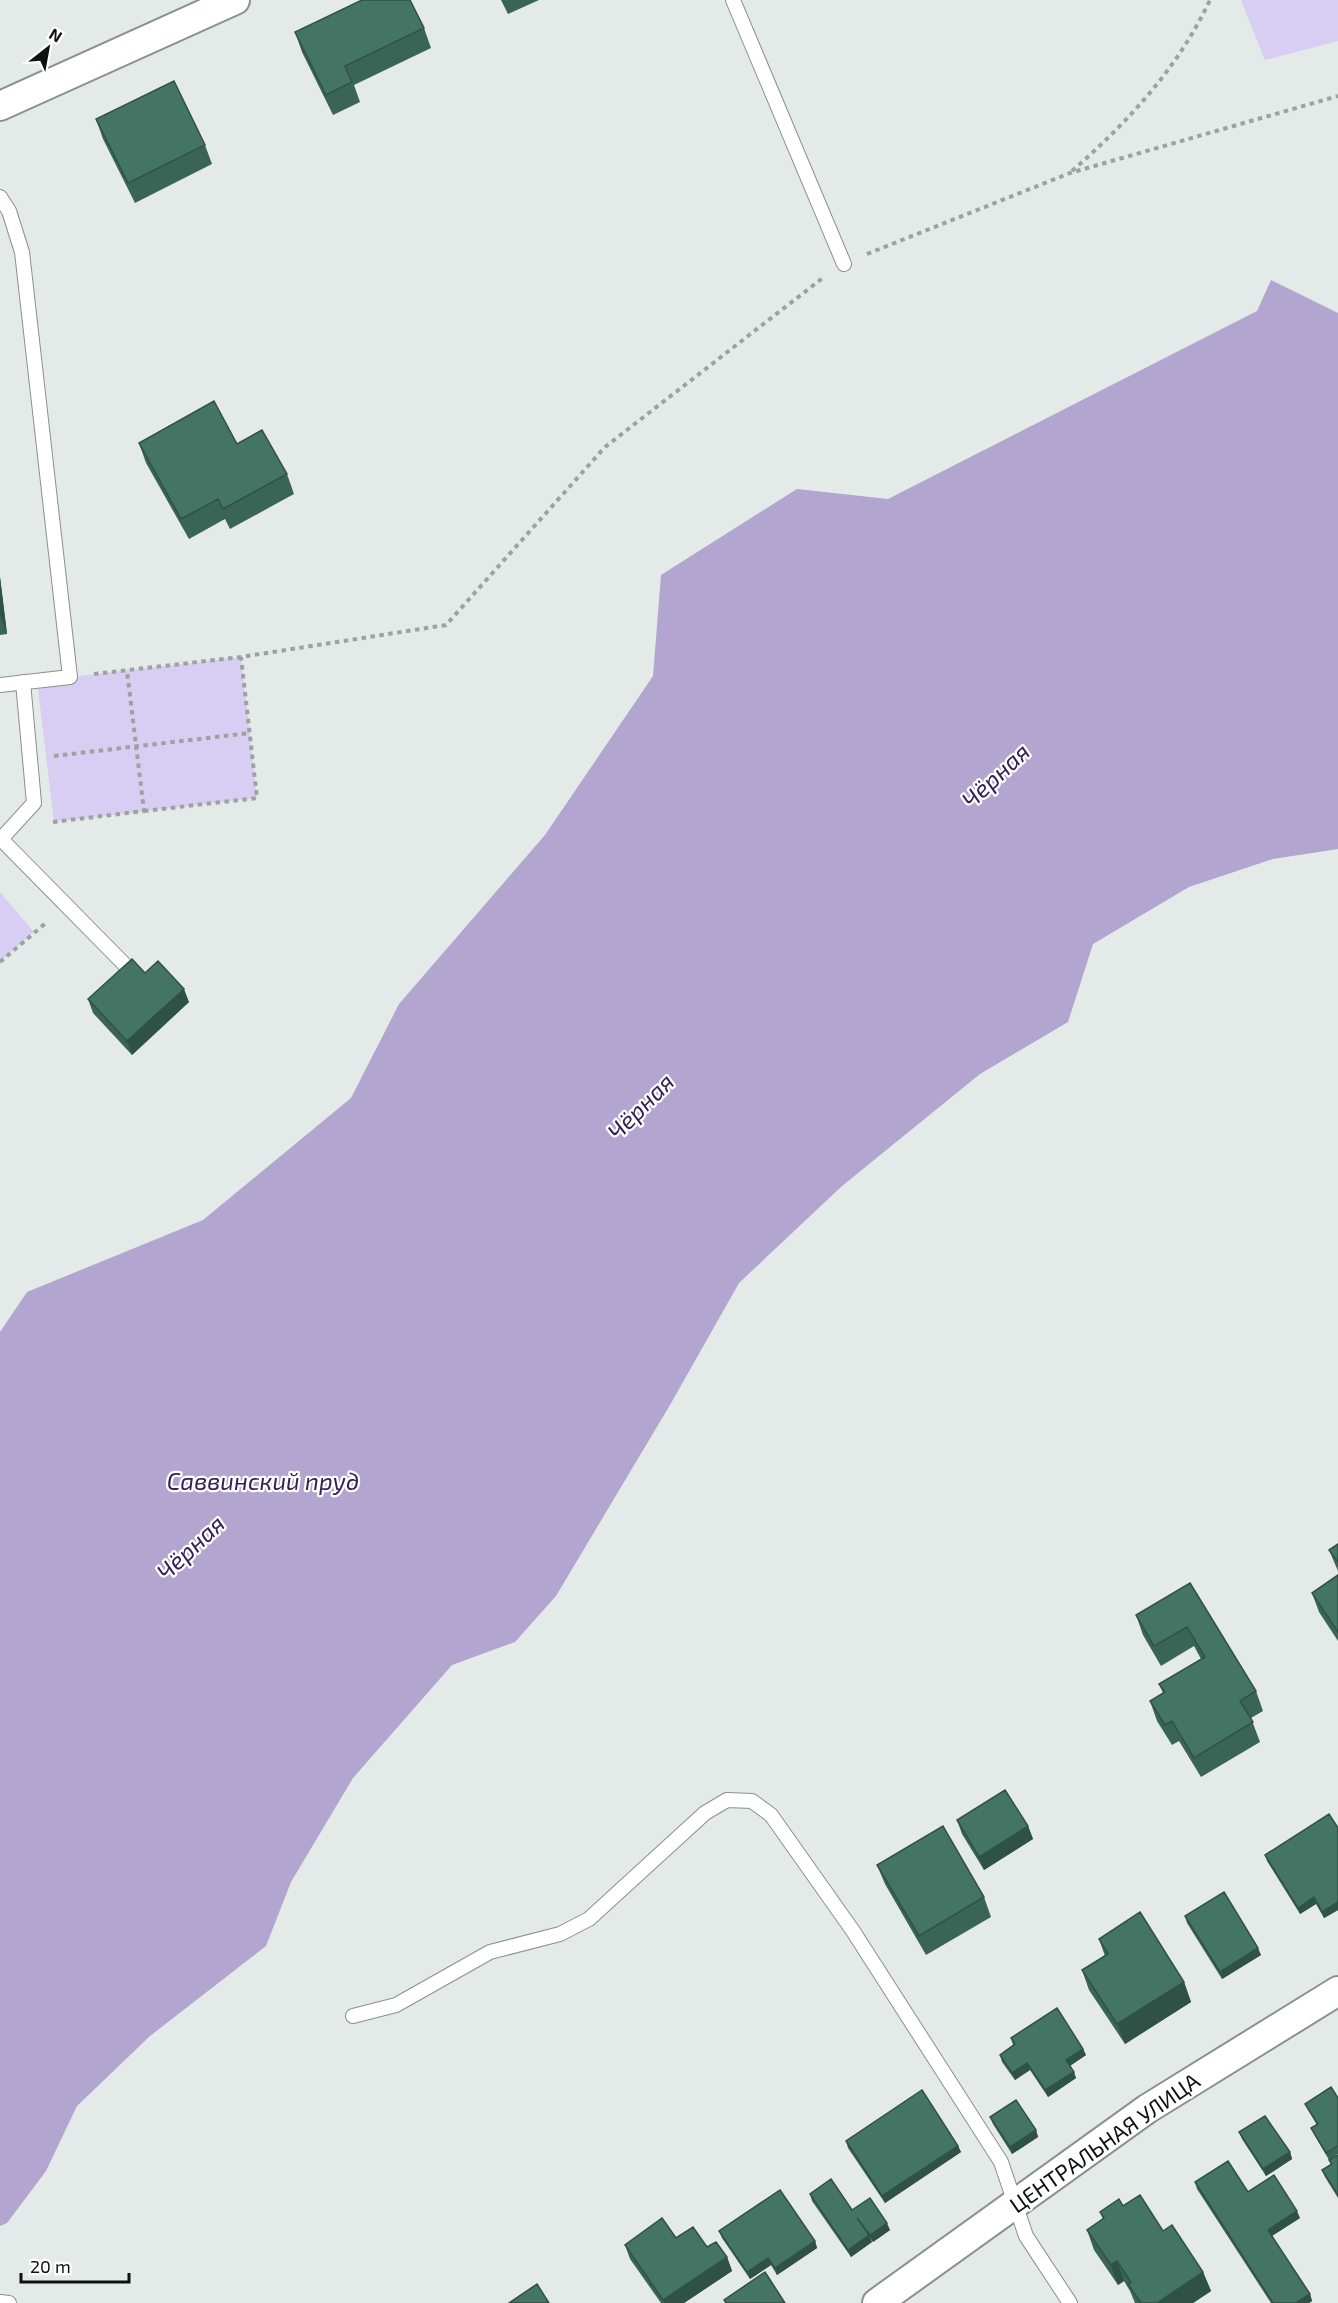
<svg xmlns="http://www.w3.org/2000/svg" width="1338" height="2303" font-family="'Exo 2',sans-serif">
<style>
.green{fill:#d8cdf2}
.water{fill:#b2a5cf}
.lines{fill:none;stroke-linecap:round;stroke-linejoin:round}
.lane-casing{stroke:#8a908e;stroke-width:16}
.street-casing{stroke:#8a908e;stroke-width:32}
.path{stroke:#9da29f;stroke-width:4;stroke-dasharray:4.5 4.5;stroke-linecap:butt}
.lane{stroke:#fff;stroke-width:14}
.street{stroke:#fff;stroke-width:28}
.wall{fill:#3a6556}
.shaded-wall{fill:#305246}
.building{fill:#447564;stroke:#305246;stroke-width:1.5}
.labels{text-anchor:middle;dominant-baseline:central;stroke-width:4.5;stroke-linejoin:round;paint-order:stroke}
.street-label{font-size:22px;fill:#0f1110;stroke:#fff}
.water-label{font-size:24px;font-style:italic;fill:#352155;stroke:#fff}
</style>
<rect width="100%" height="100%" fill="#e4eae7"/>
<!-- green -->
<path class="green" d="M1241,0H1338V41L1265,60Z
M241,657L257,798L54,822L37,681Z
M0,892L34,932L0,962Z"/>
<!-- water -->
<path class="water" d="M1271,280L1338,313V849L1273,859L1189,887L1093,944L1068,1022L980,1074L842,1186L739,1283L670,1405L556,1596L515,1642L452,1665L353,1778L291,1882L266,1946L150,2036L77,2106L46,2171L7,2223L0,2226V1332L27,1292L203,1220L351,1098L399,1004L545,835L653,676L661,575L797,489L888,499L1257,311Z"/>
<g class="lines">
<!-- lane casing -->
<g class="lane-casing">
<path id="lane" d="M733,0L844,264
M0,197L9,211L22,252L70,677L0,685
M1,839L127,967
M0,840L34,803L23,682
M353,2016L396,2005L490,1952L560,1934L589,1919L705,1813L727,1800L752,1801L771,1815L853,1931L1001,2162L1026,2236L1070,2303
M0,2302L9,2303"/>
</g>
<!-- street casing -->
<g class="street-casing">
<path id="street" d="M0,106L235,0
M877,2303L1147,2109L1338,1991"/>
</g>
<!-- path -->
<path class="path" d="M1072,171C1128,122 1178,68 1210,0
M867,254L1070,173L1338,96
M94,674L241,657L446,625L605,447L824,277
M54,756L250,733
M144,811L257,798L241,657
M53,822L144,811L127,671
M0,962L47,922"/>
<!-- lane -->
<use href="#lane" class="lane"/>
<!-- street -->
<use href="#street" class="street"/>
</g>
<!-- wall -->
<path class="wall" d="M501,0H539L508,14Z
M424,28L431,48L354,85L360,102L333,115L302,52L295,32Z
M96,119L205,145L212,164L135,203L103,139Z
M139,443L237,444L287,474L294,494L230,529L225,519L189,539L146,463Z
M0,577L7,634L0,635Z
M145,973L189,1002L132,1055L93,1013L88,999Z
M1338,1544V1571L1329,1550Z
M1338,1575V1641L1319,1612L1312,1593Z
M1190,1583L1256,1691L1263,1711L1251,1718L1260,1742L1201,1777L1179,1741L1172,1745L1157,1721L1150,1701L1163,1693L1159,1684L1201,1659L1194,1646L1161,1666L1143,1635L1136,1615Z
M957,1820L1028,1826L1033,1839L984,1870L962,1834Z
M1338,1828V1910L1324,1918L1316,1904L1300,1914L1267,1861L1265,1855Z
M877,1865L984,1897L991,1917L926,1955L885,1884Z
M1185,1916L1261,1955L1222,1979L1187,1923Z
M1099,1939L1184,1982L1191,2002L1125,2044L1089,1990L1082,1970L1105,1956Z
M1011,2038L1083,2049L1086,2055L1070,2066L1076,2078L1048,2097L1030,2070L1015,2080L1002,2062L1000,2055L1013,2045Z
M1338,2098V2154L1329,2160L1314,2134L1311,2128L1317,2125L1308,2110L1305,2104Z
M990,2117L1036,2130L1038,2137L1012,2154L993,2124Z
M1239,2132L1290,2152L1292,2159L1266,2176L1242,2139Z
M846,2141L958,2146L961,2152L885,2203L848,2148Z
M1338,2155V2198L1325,2177L1322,2170L1331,2165L1329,2160Z
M1195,2182L1248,2192L1300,2218L1272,2236L1310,2294L1312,2301L1309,2303H1271L1197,2189Z
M810,2194L852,2210L890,2230L873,2242L870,2238L872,2242L851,2257L812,2201Z
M1123,2206L1203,2272L1211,2291L1193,2303H1135L1130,2291L1124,2281L1118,2285L1094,2250L1087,2230L1103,2219L1100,2212Z
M719,2231L815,2241L817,2248L777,2275L771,2265L750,2279L722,2238Z
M676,2238L707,2247L727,2257L732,2271L684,2303H661L630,2259L625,2245Z"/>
<!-- shaded-wall -->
<path class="shaded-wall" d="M0,577L7,634L0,615Z
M184,989L189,1002L132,1055L127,1041Z
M1028,1826L1033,1839L984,1870L979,1857Z
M1314,1897L1316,1904L1300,1914L1298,1908Z
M1338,1902V1910L1324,1918L1322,1912Z
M1258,1948L1261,1955L1222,1979L1220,1972Z
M1184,1982L1191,2002L1125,2044L1117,2024Z
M1083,2049L1086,2055L1068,2067L1066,2060Z
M1027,2063L1030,2070L1015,2080L1012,2073Z
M1074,2072L1076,2078L1048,2097L1045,2090Z
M1036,2130L1038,2137L1012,2154L1010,2147Z
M958,2146L961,2152L885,2203L882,2196Z
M1290,2152L1292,2159L1266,2176L1263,2169Z
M1297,2211L1300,2218L1270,2237L1268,2230Z
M887,2223L890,2230L873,2242L870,2235Z
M869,2235L872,2242L851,2257L848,2250Z
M815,2241L817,2248L777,2275L775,2268Z
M727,2257L732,2271L684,2303H664L663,2300Z
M768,2258L771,2265L750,2279L747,2272Z
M1117,2261L1124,2281L1118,2285L1111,2265Z
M1203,2272L1211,2291L1193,2303H1157Z
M1310,2294L1312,2301L1309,2303H1296Z"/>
<!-- building -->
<path class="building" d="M362,0H410L424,28L345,66L352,82L326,95L295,32Z
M174,81L205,145L128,183L96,119Z
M214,401L237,444L262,430L287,474L223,509L218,499L181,519L139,443Z
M132,959L145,973L158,961L184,989L127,1041L88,999Z
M1338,1544V1562L1329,1550Z
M1338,1575V1632L1312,1593Z
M1190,1583L1256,1691L1240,1701L1253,1722L1194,1758L1172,1721L1165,1725L1150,1701L1165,1692L1159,1684L1205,1657L1187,1627L1154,1646L1136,1615Z
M1005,1790L1028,1826L979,1857L957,1820Z
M1329,1814L1338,1828V1902L1322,1912L1314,1897L1298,1908L1265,1855Z
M943,1826L984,1897L919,1936L877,1865Z
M1224,1892L1258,1948L1220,1972L1185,1916Z
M1140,1912L1184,1982L1117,2024L1082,1970L1108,1954L1099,1939Z
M1057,2008L1083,2049L1066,2060L1074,2072L1045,2090L1027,2063L1012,2073L1000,2055L1015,2044L1011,2038Z
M1331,2087L1338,2098V2146L1326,2153L1311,2128L1318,2124L1305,2104Z
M922,2090L958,2146L882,2196L846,2141Z
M1016,2100L1036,2130L1010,2147L990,2117Z
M1265,2116L1290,2152L1263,2169L1239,2132Z
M1338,2155V2195L1322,2170L1332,2164L1329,2160Z
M1228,2161L1248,2192L1274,2175L1297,2211L1268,2230L1310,2294L1296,2303H1273L1195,2182Z
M831,2179L852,2210L870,2198L887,2223L870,2235L857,2218L869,2235L848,2250L810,2194Z
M780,2190L815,2241L775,2268L768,2258L747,2272L719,2231Z
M1140,2195L1163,2231L1172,2225L1203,2272L1157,2303H1141L1128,2284L1131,2282L1117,2261L1111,2265L1087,2230L1104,2218L1100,2212L1119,2199L1123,2206Z
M662,2218L676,2238L693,2227L707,2247L716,2242L727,2257L663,2300L625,2245Z
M765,2272L785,2303H726L724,2300Z
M537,2284L549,2303H509Z"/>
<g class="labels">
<!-- street labels -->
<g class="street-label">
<text transform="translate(1104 2142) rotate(-35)">ЦЕНТРАЛЬНАЯ УЛИЦА</text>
</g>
<!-- water labels -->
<g class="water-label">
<text transform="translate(995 775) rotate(-43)">Чёрная</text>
<text transform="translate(640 1106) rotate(-45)">Чёрная</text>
<text x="263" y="1480">Саввинский пруд</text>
<text transform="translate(190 1547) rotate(-43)">Чёрная</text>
</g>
</g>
<!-- north arrow -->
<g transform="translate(48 48) rotate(31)" stroke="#ffffff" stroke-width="4.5" paint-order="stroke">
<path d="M0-4.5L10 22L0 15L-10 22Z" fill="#0f1110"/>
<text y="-9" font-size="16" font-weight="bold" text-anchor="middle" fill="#0f1110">N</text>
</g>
<!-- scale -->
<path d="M21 2273v9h108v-9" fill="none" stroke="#0f1110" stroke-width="3"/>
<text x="30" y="2273" font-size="18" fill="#0f1110" stroke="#ffffff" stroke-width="4.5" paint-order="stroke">20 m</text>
</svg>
